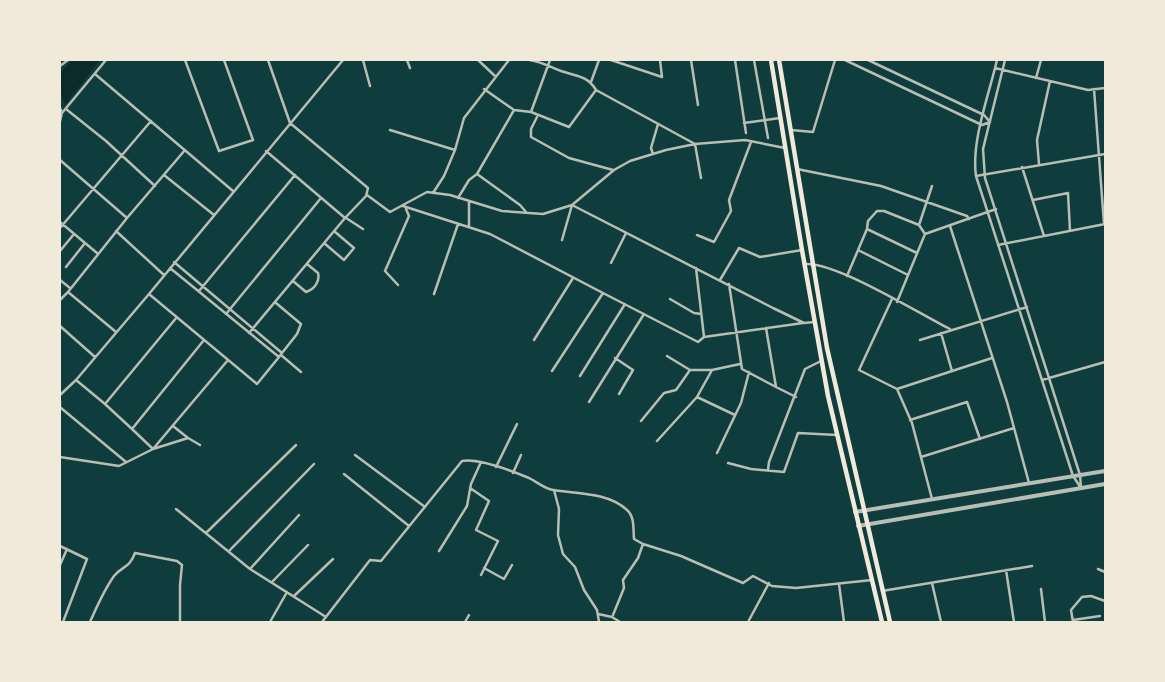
<svg xmlns="http://www.w3.org/2000/svg" width="1165" height="682" font-family="Rubik,sans-serif">
<style>
.water{fill:#0a2a2b}
.lines{fill:none;stroke-linecap:round;stroke-linejoin:round}
.minor{stroke:#b8beb3;stroke-width:2.5}
.tertiary{stroke:#b8beb3;stroke-width:4}
.trunk{stroke:#f1e9da;stroke-width:4.5}
</style>
<rect width="100%" height="100%" fill="#0f3d3e"/>
<!-- water -->
<path class="water" d="M72,60H100L65,105L60,90V74Z"/>
<g class="lines">
<!-- minor -->
<path class="minor" d="M185,60L219,151L253,140L224,60
M268,60L290,123L368,188L366,196L345,218
M363,60L370,86
M407,60L410,68
M478,60L495,76
M530,60C542,62 550,67 561,71C575,76 587,75 596,90
M611,60L662,77L660,60
M691,60L698,105
M735,60L746,133
M754,60L768,138
M845,60L982,125L990,122L984,115L868,60
M997,60C989,95 971,141 976,176L1073,476L1081,488
M1005,60L983,149L985,178L1080,475L1081,487
M60,66L68,60
M995,68L1088,90L1105,88
M95,74L233,191
M1036,78L1041,60
M591,82L599,60
M484,89L514,110L531,112L569,127L596,90L695,144L701,178
M1094,89L1104,224
M60,108L62,113L60,121
M66,109L106,141L155,186
M531,112L550,60
M62,113L106,60
M537,117L531,129V137L569,158L613,170
M744,123L780,118
M390,130L455,150
M791,130L813,132L835,60
M653,154L651,148L658,124
M60,160L127,218L185,150
M1039,164L1037,140L1050,81
M1022,167L1044,236
M797,169L881,186L967,216L969,219
M477,174L520,205L526,212
M164,175L214,215
M976,176L1105,154
M433,193L444,176L455,150L464,118L509,60
M367,195L390,212L427,192L450,195L502,211L543,214L572,205L614,170L630,161L666,150L695,144L745,140L785,148
M458,198L469,180L477,174L514,110
M1033,200L1068,193L1070,231
M469,201V227
M572,205L773,308L804,323L814,322
M403,206L490,234L603,293
M346,218L363,229
M60,222L97,253
M950,226L1007,402L1029,483
M60,228L151,121
M867,229L917,253
M116,231L164,275
M925,234L919,225L932,186
M697,235L714,242L731,211L729,200L751,142
M562,240L572,205
M324,243L344,260L354,248L334,231
M998,245L1105,224
M858,250L908,275
M60,251L74,234
M174,262L282,353L279,357
M611,263L626,233
M806,264C838,263 918,313 950,329
M66,267L85,243
M696,268L704,337L803,323
M847,276L867,229L868,221L877,211H884L919,225
M60,280L70,288
M720,280L739,248L760,257L802,250
M293,281L306,292C315,289 320,281 318,273L307,264
M729,284L742,369L776,387L766,328
M398,285L385,271L409,216L406,209
M199,291L295,175
M149,294L257,384L279,357L170,268
M434,294L458,224
M670,299L694,313L701,314
M892,299L859,370L897,389L992,358
M60,300L68,292
M897,302L925,234L996,209
M276,303L301,324L297,334L282,353
M226,314L321,198
M60,326L95,357
M116,332L68,292L127,218
M249,333L345,218L266,151
M941,333L952,371
M534,340L573,278
M920,340L1027,307
M281,355L301,372
M667,356L690,370H712L740,364
M615,358L633,370L619,394
M552,371L603,293L698,342L704,337
M580,376L625,304
M76,380L105,404L177,317
M1042,380L1105,362
M776,387L796,397
M897,389L912,423L932,499
M60,395L76,380L149,294L343,60
M697,397L735,415
M60,401V409
M589,402L644,314
M105,404L132,429L204,340
M61,408L126,462
M910,420L967,402L980,439
M641,421L664,393L676,390L690,370
M132,429L153,449L228,360
M188,438L200,445
M657,441L697,397L712,370
M717,453L741,403L749,372
M355,455L425,507
M60,457L119,466L153,449L188,438L173,426
M921,457L1014,428
M728,463L751,469L784,472L798,433L837,435
M496,467L517,424
M768,470L769,462L805,369L821,361
M513,473L521,455
M344,474L409,526
M470,488L489,501L476,530L498,541L481,575
M554,490L559,509L558,535L563,554L575,567L584,590L597,610L599,622
M176,509L250,569L326,617
M206,533L296,445
M60,546L87,559L63,622
M229,551L314,464
M439,551L467,506L471,484L481,462
M60,565L67,549
M484,568L504,579L512,565
M250,569L299,515
M1098,569L1105,572
M1006,570L1014,622
M272,582L308,545
M932,583L941,622
M839,584L844,622
M1041,589L1045,622
M882,591L1032,566
M294,596L333,559
M598,614L612,617L620,622
M613,615L624,588L623,580L638,558L643,544
M1073,620L1100,616
M90,622C97,606 104,590 114,576C123,565 129,569 135,553L177,561L182,565L180,585V622
M270,622L287,592
M322,622L370,560L381,561L462,461C479,458 512,471 529,478C537,482 545,489 553,490C577,494 608,492 627,510C635,517 633,529 634,539L643,544L681,556L743,583L753,576L772,586L796,588L872,580
M465,622L469,615
M748,622L769,583
M1073,622L1071,610L1082,597L1091,596L1105,601"/>
<!-- tertiary -->
<path class="tertiary" d="M855,512L1105,471
M858,526L1105,484"/>
<!-- trunk -->
<path class="trunk" d="M771,60L802,250L828,396L882,622
M779,60L827,348L890,622"/>
</g>
<!-- border -->
<rect width="1165" height="682" fill="none" stroke="#f1e9da" stroke-width="122"/>
</svg>
